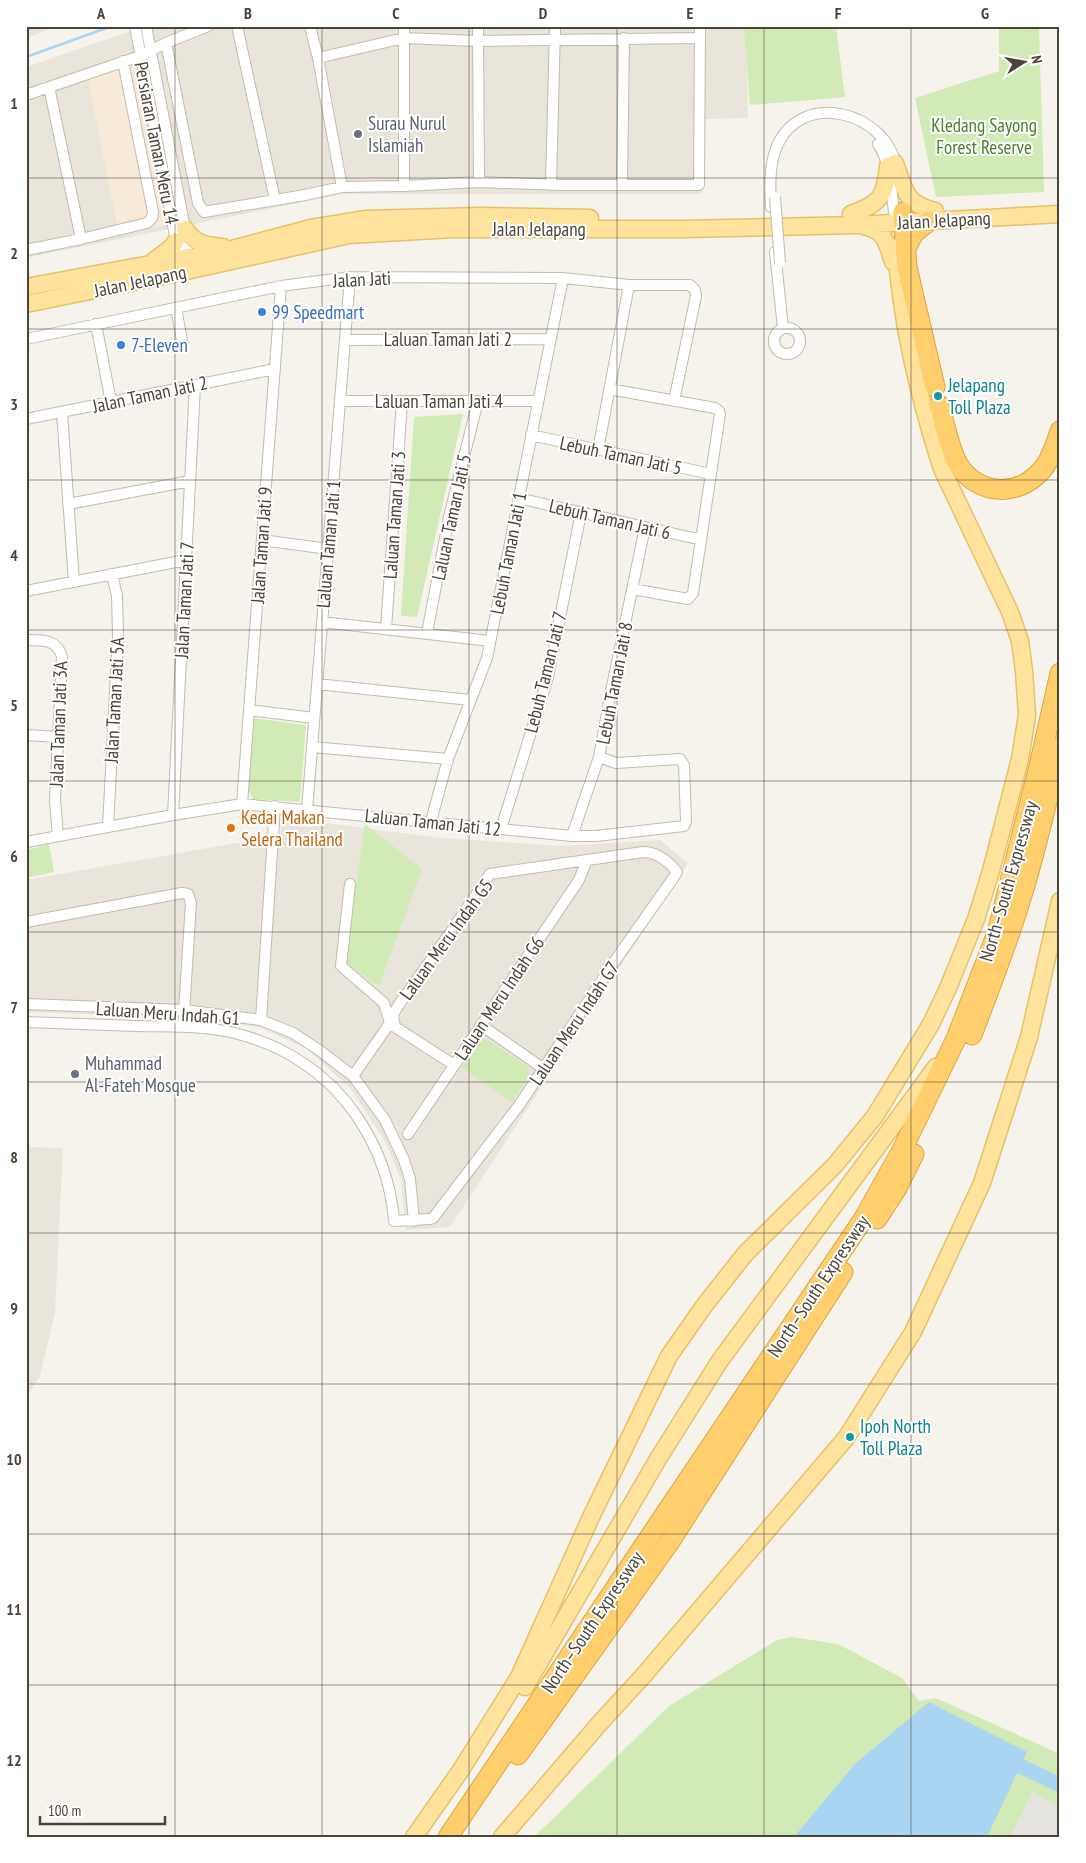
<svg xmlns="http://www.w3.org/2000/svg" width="1086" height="1863" font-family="'PT Sans Narrow',sans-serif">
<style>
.residential{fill:#eae5da}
.commercial{fill:#f7ead8}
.green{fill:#d2eab5}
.parking{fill:#e5e3e0}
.water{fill:#a9d4f2}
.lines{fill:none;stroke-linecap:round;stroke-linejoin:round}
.stream{stroke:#a9d4f2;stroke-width:2.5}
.river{stroke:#a9d4f2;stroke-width:15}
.minor-casing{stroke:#c2bbae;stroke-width:12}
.primary-casing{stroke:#e6c16a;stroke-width:19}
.motorway-casing{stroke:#e0a43c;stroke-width:21}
.minor{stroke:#fff;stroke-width:10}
.primary{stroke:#ffe39c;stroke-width:16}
.motorway{stroke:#ffcf6e;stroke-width:19}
.minor-bridge-casing{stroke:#c2bbae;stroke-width:12;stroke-linecap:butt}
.minor-bridge{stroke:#fff;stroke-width:10}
.grid{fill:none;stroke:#4b4439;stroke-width:1;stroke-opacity:0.55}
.worship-dot{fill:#6b7280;stroke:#fff;stroke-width:2}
.shop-dot{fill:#3f7fe0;stroke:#fff;stroke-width:2}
.culture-dot{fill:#0f9aa8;stroke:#fff;stroke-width:2}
.food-dot{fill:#e8710a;stroke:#fff;stroke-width:2}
.labels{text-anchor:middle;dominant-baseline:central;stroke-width:4;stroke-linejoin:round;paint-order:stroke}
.worship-label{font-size:19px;fill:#5b616d;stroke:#fff;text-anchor:start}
.park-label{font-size:19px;fill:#4a7f2a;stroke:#fff}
.street-label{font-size:19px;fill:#4b4439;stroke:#fff}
.shop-label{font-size:19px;fill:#366cbe;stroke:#fff;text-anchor:start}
.culture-label{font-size:19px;fill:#0d838f;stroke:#fff;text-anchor:start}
.food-label{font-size:19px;fill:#c56008;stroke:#fff;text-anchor:start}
.neatline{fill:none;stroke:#4b4439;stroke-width:2}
.grid-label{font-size:16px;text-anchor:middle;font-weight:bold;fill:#4b4439}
</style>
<rect width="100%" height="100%" fill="#f6f3ec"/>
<!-- residential -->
<path class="residential" d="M26,26H57L26,38Z
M146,26H746L748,118L706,119L701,194H343L26,258V67Z
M282,817L440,838L562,846L660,840L688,863L450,1227L406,1230L401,1180L385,1141L350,1088L307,1049L261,1028L232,1023L173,1017L26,1012V880L237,843L279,849Z
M26,1147L63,1148L55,1313L40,1376L26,1398Z"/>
<!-- commercial -->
<path class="commercial" d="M131,50L167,225L119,234L86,70Z"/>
<!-- green -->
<path class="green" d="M744,26H836L845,97L750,105Z
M999,26H1039L1044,192L936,197L915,98L999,71Z
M463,414L417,617L401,616L414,417Z
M253,718L306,725L300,802L253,799L246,786Z
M365,824L422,869L379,986L345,962Z
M49,844L54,872L26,878V850Z
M487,1039L528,1067L530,1077L512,1102L461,1067L479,1040Z
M792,1637L838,1644L902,1678L919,1701L936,1698L1060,1754V1837H534L669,1706L777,1640Z"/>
<!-- parking -->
<path class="parking" d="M1032,1792L1060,1807V1837H1010Z"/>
<!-- water -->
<path class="water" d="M929,1702L1027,1752L987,1837H794L855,1764Z"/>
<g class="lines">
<!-- stream -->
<path class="stream" d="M26,57L112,26"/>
<!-- river -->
<path class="river" d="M1020,1766L1060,1785"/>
<!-- minor casing -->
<g class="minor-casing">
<path id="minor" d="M135,26L176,241L195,258
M146,26L186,234
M237,26L275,200
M310,26L318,58L342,187
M478,26L479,182
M166,43L198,203L204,212L305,195L342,187L404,186L479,182L561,185H699L700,26
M318,58L404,38L478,41L700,38
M49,87L81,239
M26,95L140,56L166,43L208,26
M878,144C891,163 891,190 894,212
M551,185L555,26
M622,185L624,38
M404,186V26
M771,207C770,187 769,165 777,146C802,89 887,112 896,167
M26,250L81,239L147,223L152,218L153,212L123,61
M775,252L783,328
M176,308L183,346
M96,324L111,402
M774 341a13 13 0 1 1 26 0a13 13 0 1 1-26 0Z
M26,339L281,286L350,277L563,278L629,285H690L695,290L696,296L674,401
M345,340L550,339
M609,389L715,408L719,411L720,414L693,593L688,599L632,589
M340,401H538
M62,412L74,582
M26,419L275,369
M531,435L711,474
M598,450L629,285
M518,498L693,538L701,537
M68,504L190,481
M262,540L328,549
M26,591L186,560
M322,622L490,641
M386,629L402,401
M427,633L449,517L478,401
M26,640C41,640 58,639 62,657L55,800L58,836
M317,684L470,700
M249,710L314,718
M26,735L58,737
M312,747L448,759
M242,804L281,286
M307,810L350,277
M173,815L195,385
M431,821L448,759L487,658L563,278
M108,827L118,635L117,596L112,574
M501,829L548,677L581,513
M572,836L599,757L610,696L645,527
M26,842L173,815L242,804L572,836H596L684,826L686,821L684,765L680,759L616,763L599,757
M350,884L341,966L384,1003L390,1023L353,1076
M26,922L182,893L188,894L191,903L183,1027
M26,1004L184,1010L261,1020L293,1033L319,1050L353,1076L385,1120L404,1160L410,1179L414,1221
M261,1020L275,806
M26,1022C63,1023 99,1025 136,1026C168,1027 202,1025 234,1033C284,1045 327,1073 356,1115C378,1147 391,1182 394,1221L430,1219L433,1218L520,1104L612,965L674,877L677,872C668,861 657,852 643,852L490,874L450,933L398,1006L393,1015L395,1027L454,1065
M481,1025L544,1069
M408,1134L579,880L587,860"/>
</g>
<!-- primary casing -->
<g class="primary-casing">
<path id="primary" d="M895,163C905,190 904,203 935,211
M851,214C880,203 885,198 888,166
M863,226C885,230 887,243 893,262
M185,229C197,245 204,245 223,247
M152,263C160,254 171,251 176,241
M26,287L232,249L311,228L366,219L480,216L590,218
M26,304L173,274L349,235L454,229H684L856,225L1060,214
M525,1687L658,1459L719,1362L936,1067
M414,1837L461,1770L519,1677L591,1517L669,1356L704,1306L745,1254L835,1165L875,1116L931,1024L948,988L976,919L991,871L1020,759L1027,715L1024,671L1020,641L1010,612L942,469C919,398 901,322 896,247
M502,1837L599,1724L644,1675L846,1438L913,1332L982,1183L1029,1037L1060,901"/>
</g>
<!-- motorway casing -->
<g class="motorway-casing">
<path id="motorway" d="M903,212L907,267L935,387
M905,250L914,233L929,221
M939,405C945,423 949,448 958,464C978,497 1022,498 1045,466C1052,456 1056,443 1060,431
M972,1035C989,991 1006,947 1020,902C1036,851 1048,799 1060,747
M877,1219L897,1188L914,1154
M518,1755L669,1543L843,1272
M448,1837L864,1218L902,1150L956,1039L997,933L1039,766L1060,673"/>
</g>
<!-- minor -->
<use href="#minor" class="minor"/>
<!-- primary -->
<use href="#primary" class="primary"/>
<!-- motorway -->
<use href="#motorway" class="motorway"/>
<!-- minor-bridge casing -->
<g class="minor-bridge-casing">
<path id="minor-bridge" d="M775,197L780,263"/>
</g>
<!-- minor-bridge -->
<use href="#minor-bridge" class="minor-bridge"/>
</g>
<!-- grid -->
<path class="grid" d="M175,26V1837M322,26V1837M469,26V1837M617,26V1837M764,26V1837M911,26V1837M26,178H1060M26,329H1060M26,480H1060M26,630H1060M26,781H1060M26,932H1060M26,1082H1060M26,1233H1060M26,1384H1060M26,1534H1060M26,1685H1060"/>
<!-- markers -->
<g class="worship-dot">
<circle cx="358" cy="134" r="5"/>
<circle cx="75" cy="1074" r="5"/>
</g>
<g class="shop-dot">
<circle cx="262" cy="312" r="5"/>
<circle cx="121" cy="345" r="5"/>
</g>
<g class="culture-dot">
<circle cx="938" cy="396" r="5"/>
<circle cx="850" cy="1437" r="5"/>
</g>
<circle class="food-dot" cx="231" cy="828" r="5"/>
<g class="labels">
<!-- worship labels -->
<g class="worship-label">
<text x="368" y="123">Surau Nurul<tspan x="368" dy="22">Islamiah</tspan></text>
<text x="85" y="1063">Muhammad<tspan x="85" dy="22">Al-Fateh Mosque</tspan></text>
</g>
<!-- park labels -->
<g class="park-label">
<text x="984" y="125">Kledang Sayong<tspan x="984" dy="22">Forest Reserve</tspan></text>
</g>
<!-- street labels -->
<g class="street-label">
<text transform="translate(157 143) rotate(79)">Persiaran Taman Meru 14</text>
<text transform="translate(944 220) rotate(-3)">Jalan Jelapang</text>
<text x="539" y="229">Jalan Jelapang</text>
<text transform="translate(362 279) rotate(-3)">Jalan Jati</text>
<text transform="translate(140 281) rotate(-12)">Jalan Jelapang</text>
<text x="448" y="339">Laluan Taman Jati 2</text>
<text transform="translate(150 394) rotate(-12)">Jalan Taman Jati 2</text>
<text x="439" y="401">Laluan Taman Jati 4</text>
<text transform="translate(621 455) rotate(12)">Lebuh Taman Jati 5</text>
<text transform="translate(394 515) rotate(-86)">Laluan Taman Jati 3</text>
<text transform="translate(451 517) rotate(-78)">Laluan Taman Jati 5</text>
<text transform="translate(610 519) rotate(13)">Lebuh Taman Jati 6</text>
<text transform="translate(328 544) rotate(-85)">Laluan Taman Jati 1</text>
<text transform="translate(261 545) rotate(-86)">Jalan Taman Jati 9</text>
<text transform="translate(508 553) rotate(-79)">Lebuh Taman Jati 1</text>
<text transform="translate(184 600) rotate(-87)">Jalan Taman Jati 7</text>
<text transform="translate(545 672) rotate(-76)">Lebuh Taman Jati 7</text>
<text transform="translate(614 683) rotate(-79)">Lebuh Taman Jati 8</text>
<text transform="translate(114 700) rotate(-87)">Jalan Taman Jati 5A</text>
<text transform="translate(58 724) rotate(-88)">Jalan Taman Jati 3A</text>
<text transform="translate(433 822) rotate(6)">Laluan Taman Jati 12</text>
<text transform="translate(1008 881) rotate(-74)">North–South Expressway</text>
<text transform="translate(446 939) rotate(-54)">Laluan Meru Indah G5</text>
<text transform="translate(499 998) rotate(-56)">Laluan Meru Indah G6</text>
<text transform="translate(168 1013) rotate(4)">Laluan Meru Indah G1</text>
<text transform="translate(574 1023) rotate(-56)">Laluan Meru Indah G7</text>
<text transform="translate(818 1286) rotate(-56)">North–South Expressway</text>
<text transform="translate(592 1622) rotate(-56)">North–South Expressway</text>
</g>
<!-- shop labels -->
<g class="shop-label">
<text x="272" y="312">99 Speedmart</text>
<text x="131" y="345">7-Eleven</text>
</g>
<!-- culture labels -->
<g class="culture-label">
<text x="948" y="385">Jelapang<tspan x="948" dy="22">Toll Plaza</tspan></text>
<text x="860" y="1426">Ipoh North<tspan x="860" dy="22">Toll Plaza</tspan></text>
</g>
<!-- food labels -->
<g class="food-label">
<text x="241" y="817">Kedai Makan<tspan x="241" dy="22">Selera Thailand</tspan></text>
</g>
</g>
<!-- border -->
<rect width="1086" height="1863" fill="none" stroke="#ffffff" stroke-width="55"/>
<!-- north arrow -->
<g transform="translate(1024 62) rotate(79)" stroke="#ffffff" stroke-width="4" paint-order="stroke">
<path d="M0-4L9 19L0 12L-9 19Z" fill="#4b4439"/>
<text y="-8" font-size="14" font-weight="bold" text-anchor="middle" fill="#4b4439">N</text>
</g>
<!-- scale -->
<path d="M40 1816v8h125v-8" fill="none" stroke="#4b4439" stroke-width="2.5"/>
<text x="48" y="1816" font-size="15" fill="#4b4439" stroke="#ffffff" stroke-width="4" paint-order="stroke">100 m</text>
<rect x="28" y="28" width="1030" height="1808" class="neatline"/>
<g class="grid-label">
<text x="101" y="19">A</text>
<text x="248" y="19">B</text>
<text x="396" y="19">C</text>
<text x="543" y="19">D</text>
<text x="690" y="19">E</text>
<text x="838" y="19">F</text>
<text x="985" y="19">G</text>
<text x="14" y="109">1</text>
<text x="14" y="259">2</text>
<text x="14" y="410">3</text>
<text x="14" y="561">4</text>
<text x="14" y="711">5</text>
<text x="14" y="862">6</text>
<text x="14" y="1013">7</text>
<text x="14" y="1163">8</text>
<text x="14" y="1314">9</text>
<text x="14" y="1465">10</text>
<text x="14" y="1615">11</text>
<text x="14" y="1766">12</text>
</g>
</svg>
